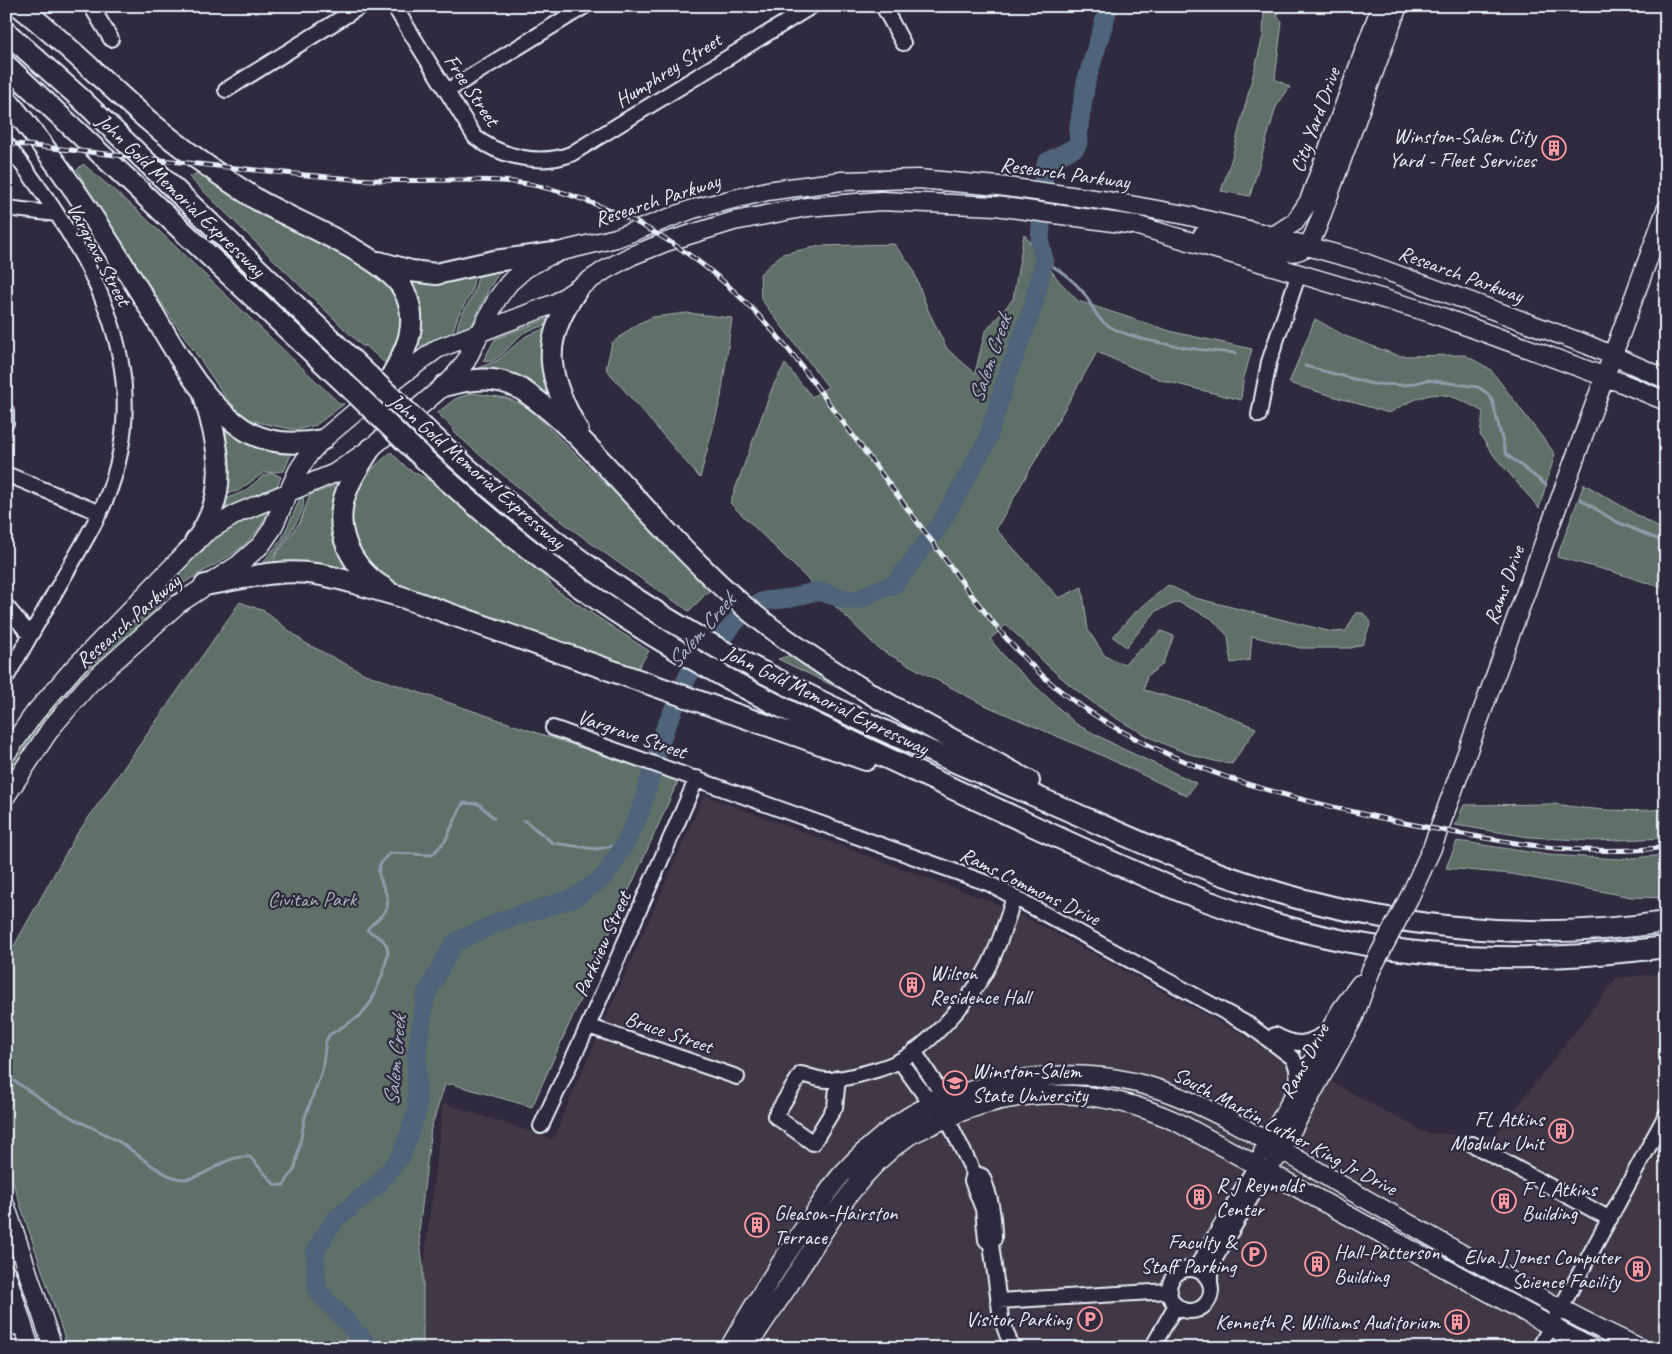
<svg xmlns="http://www.w3.org/2000/svg" width="1672" height="1354" font-family="Caveat,sans-serif">
<style>
.built{fill:#413945}
.green{fill:#5e6f67;stroke:#a3b0b0}
.lines{fill:none;stroke-linecap:round;stroke-linejoin:round}
.stream{stroke:#8c9cac;stroke-width:3}
.river{stroke:#4f637a;stroke-width:19}
.minor-casing{stroke:#e8f1f8;stroke-width:18}
.major-casing{stroke:#e8f1f8;stroke-width:21}
.highway-casing{stroke:#e8f1f8;stroke-width:24}
.minor{stroke:#2f2a3d;stroke-width:14}
.major{stroke:#2f2a3d;stroke-width:18}
.highway{stroke:#2f2a3d;stroke-width:20}
.rail-casing{stroke:#e8f1f8;stroke-width:5}
.rail{stroke:#2f2a3d;stroke-width:3;stroke-dasharray:9;stroke-linecap:butt}
.major-bridge-casing{stroke:#e8f1f8;stroke-width:21;stroke-linecap:butt}
.highway-bridge-casing{stroke:#e8f1f8;stroke-width:24;stroke-linecap:butt}
.major-bridge{stroke:#2f2a3d;stroke-width:18}
.highway-bridge{stroke:#2f2a3d;stroke-width:20}
.labels{text-anchor:middle;dominant-baseline:central;stroke-width:4.5;stroke-linejoin:round;paint-order:stroke}
.street-label{font-size:21px;fill:#e8f1f8;stroke:#2f2a3d}
.poi-label{font-size:21px;fill:#e8f1f8;stroke:#2f2a3d;text-anchor:end}
.park-label{font-size:21px;fill:#aab6b7;stroke:#2f2a3d}
.water-label{font-size:22px;font-style:italic;fill:#abb8c6;stroke:#2f2a3d}
</style>
<rect width="100%" height="100%" fill="#2f2a3d"/>
<filter id="ink" filterUnits="userSpaceOnUse"><feTurbulence type="fractalNoise" baseFrequency=".02" numOctaves="2"/><feDisplacementMap in="SourceGraphic" scale="10" xChannelSelector="R" yChannelSelector="G"/><feConvolveMatrix kernelMatrix="1 2 1 2 8 2 1 2 1" color-interpolation-filters="sRGB"/></filter>
<g filter="url(#ink)">
<!-- built -->
<path class="built" d="M704,795L1008,908L1426,1133L1494,1136L1617,978L1666,973V1348H418V1315L443,1103L554,1139L563,1115Z"/>
<!-- green -->
<path class="green" d="M1251,6H1281L1277,17L1282,21L1275,79L1290,87L1276,107L1250,196L1221,191L1231,161L1263,36L1264,13Z
M83,164L136,209L340,404H344L316,425L296,430L261,423L249,419L239,412L225,396L110,228L77,170Z
M198,173L262,216L300,233L376,272L394,287L406,327L387,365L365,345L363,347L189,177Z
M1024,234L1059,281L1078,301L1173,332L1252,349L1243,381L1241,400L1161,380L1097,352L996,529L1059,598L1082,587L1088,630L1105,656L1124,664L1161,631L1174,636L1162,665L1147,676L1144,690L1205,707L1256,728L1232,764C1166,756 1091,707 1044,662C1031,649 1020,637 1006,625L990,639L1007,660L1076,724L1123,749L1196,783L1187,796L1101,755L982,704L879,649L730,503L773,386L785,364L812,397L828,387L761,299L760,274L782,254L820,246L894,244L912,267L928,310L947,349L975,373L985,332L1013,299Z
M501,270L489,288L471,327L459,332L457,329L460,318L473,295L479,274Z
M471,275L474,279L471,293L458,316L452,334L419,347V335L406,279Z
M687,313L732,318L721,397L700,478L606,369L612,343L637,324L653,317Z
M550,318L548,325C541,327 533,328 525,332C512,340 500,365 483,361L495,339Z
M1315,319L1345,336L1399,356L1465,355L1490,369L1555,454L1539,508L1495,457L1480,435L1483,412C1441,387 1430,390 1389,413L1289,383Z
M544,329L547,332L545,373L546,394L478,370L479,368L498,360L526,336Z
M472,393L506,398L528,407L711,589L689,611C606,556 526,498 453,431L454,429L437,413L455,399Z
M228,429L292,452L284,471L263,473L238,491L228,493L230,462L226,434Z
M391,452L408,469L434,483L535,566L556,590L649,651L636,671L400,587L370,571L348,526L356,491L374,467Z
M273,473L281,477L277,486L225,508L226,499L245,491L263,476Z
M1584,484L1666,532V589L1617,573L1557,557Z
M337,485L361,578L272,566L275,556L300,522L310,495Z
M303,497C309,515 275,549 268,567H259L282,539L300,499Z
M269,510C247,560 205,563 167,596L6,788V768L10,761C51,703 92,660 142,609C183,568 212,530 269,510Z
M1168,585L1195,598L1332,632L1346,631L1356,613H1363L1371,622L1363,644L1351,648H1300L1252,636L1250,660L1231,663L1228,636L1211,618L1178,602L1156,611L1126,647L1113,637L1131,616Z
M240,602L264,611L305,643L365,674L678,781L532,1107L452,1084L445,1085L431,1128L419,1232L423,1267V1348H68L6,1162V960L75,837Z
M794,654L819,674L852,695L778,659Z
M1557,804C1594,811 1629,812 1666,809V838L1595,841L1529,837L1455,825L1464,805Z
M1457,841L1548,855L1620,859L1666,855V898L1631,897L1511,874L1446,868Z"/>
<g class="lines">
<!-- stream -->
<path class="stream" d="M1044,260C1058,270 1072,278 1083,292C1090,301 1094,313 1102,321C1125,342 1205,351 1236,353
M1305,366L1372,384L1406,385L1428,380L1478,387L1487,393L1492,400L1506,454L1546,485
M1580,499L1615,521L1666,543
M524,820L553,843L596,849L625,844
M6,1076C26,1088 44,1102 64,1113C84,1125 109,1134 127,1147C141,1157 166,1179 183,1179C207,1179 223,1154 250,1157L275,1185H284L295,1168L305,1117L322,1071L326,1041L329,1035L360,1016L371,1002L382,976L388,954L387,946L382,939L367,930C371,922 384,918 387,907C392,887 363,872 391,853L432,855L445,841L463,803L479,804L494,818"/>
<!-- river -->
<path class="river" d="M371,1348L317,1290L315,1251L335,1220L377,1185L401,1157L417,1111V1050L426,995L443,963L454,943L498,922L574,898L605,876L625,844L639,815L664,731L689,674L748,608L764,601L792,598L812,592H821L849,600L860,599L877,590L894,585L940,525L987,441L1006,379L1033,307L1044,260L1040,243L1044,171L1047,162L1076,147L1079,140L1078,132L1086,82L1109,6"/>
<!-- minor casing -->
<g class="minor-casing">
<path id="minor" d="M91,6L111,39
M394,6L475,137C501,157 540,166 571,154L812,6
M883,6L903,43
M226,90L361,6
M447,91L585,6
M6,143C86,247 161,365 106,499C95,525 80,549 66,573C46,608 26,643 6,678
M6,208L57,214
M6,411V423
M1259,415L1269,362L1299,273
M6,474L100,513
M6,606L30,635
M553,728L990,884L1249,1025L1293,1058L1297,1068L1298,1090
M588,1026L737,1077
M1275,1035C1299,1048 1307,1044 1330,1031
M914,1051L940,1091L939,1102L974,1173L972,1181L983,1209L986,1240L991,1244L1001,1318L1012,1348
M900,1061L925,1096L939,1102
M838,1078L835,1107L813,1143L775,1116L801,1074C809,1076 819,1080 827,1080C843,1080 888,1068 901,1060C931,1044 974,995 989,965C1000,943 1007,920 1014,897
M541,1126L588,1026L697,778
M1472,1144L1610,1219
M974,1173L982,1176C991,1198 994,1215 994,1239
M1191,1269L1199,1263L1257,1164
M1169 1290a21 21 0 1 1 42 0a21 21 0 1 1-42 0Z
M1210,1284V1267L1268,1169
M998,1301L1170,1291
M6,1330L23,1324
M1152,1348L1176,1305
M1539,1348L1666,1115"/>
</g>
<!-- major casing -->
<g class="major-casing">
<path id="major" d="M1202,236C1223,239 1285,258 1300,250C1311,245 1315,232 1319,222L1398,6
M1273,236L1295,222L1309,201L1381,6
M6,754L34,714L73,669L205,533L238,513L335,473L370,449L452,379L466,361L497,299L509,283L526,268L554,253L616,238L693,209L767,191L842,181L918,179L999,186L1108,201L1185,215L1261,233L1357,260L1588,345L1666,379
M6,796L51,728L89,684L178,604L238,565L261,545L272,529L298,471L309,454L322,440L385,387L437,349L556,303L605,270L631,256L666,242L734,221L807,207L881,201L996,206L1135,225L1431,313L1622,383L1666,401
M1410,896L1432,848L1666,210
M1263,1152L1341,1010L1360,984
M1276,1159L1354,1017L1371,970
M6,1207L53,1348
M6,1273L30,1348
M729,1348C755,1303 782,1259 812,1217C822,1202 831,1185 844,1172C861,1153 898,1120 921,1110C994,1076 1080,1063 1158,1089C1224,1111 1292,1157 1353,1192C1448,1245 1541,1302 1640,1348
M747,1348C760,1326 775,1306 789,1285C823,1233 855,1173 907,1137C916,1131 928,1127 938,1122C1016,1084 1101,1086 1179,1123L1591,1348"/>
</g>
<!-- highway casing -->
<g class="highway-casing">
<path id="highway" d="M19,6C65,42 105,83 149,121C183,150 219,175 256,199C293,221 383,255 403,289C423,325 403,356 385,387
M6,32L80,98L369,376
M6,65L352,390
M6,99C57,160 99,225 140,292C170,339 195,396 242,428C265,444 295,445 322,440
M379,262L411,271L436,274L494,261L554,253
M576,291C539,346 548,376 578,431
M444,386C472,378 499,375 524,391C559,415 590,448 618,479C659,523 700,569 746,608C831,679 933,728 1029,781
M424,428C487,488 554,544 627,593C751,675 890,735 1028,793C1099,823 1170,858 1244,882C1380,927 1524,943 1666,922
M407,443C481,514 561,579 649,633C760,702 880,755 999,810C1111,862 1223,917 1345,941C1450,962 1560,961 1666,947
M370,449C362,462 352,475 347,490C331,529 351,569 386,589
M195,542C231,493 219,449 204,395
M205,585C241,579 280,568 316,574C344,578 371,589 399,596L866,760"/>
</g>
<!-- minor -->
<use href="#minor" class="minor"/>
<!-- major -->
<use href="#major" class="major"/>
<!-- highway -->
<use href="#highway" class="highway"/>
<!-- rail casing -->
<g class="rail-casing">
<path id="rail" d="M6,143C122,155 237,170 353,179C407,183 461,177 514,182C541,185 567,193 592,203C673,233 739,287 793,355C839,416 884,478 930,539C972,595 1011,654 1067,696C1163,768 1285,798 1400,822C1486,839 1578,859 1666,847"/>
</g>
<!-- rail -->
<use href="#rail" class="rail"/>
<!-- major-bridge casing -->
<g class="major-bridge-casing">
<path id="major-bridge" d="M1371,970L1410,896"/>
</g>
<!-- highway-bridge casing -->
<g class="highway-bridge-casing">
<path id="highway-bridge" d="M369,376L424,428
M352,390L407,443"/>
</g>
<!-- major-bridge -->
<use href="#major-bridge" class="major-bridge"/>
<!-- highway-bridge -->
<use href="#highway-bridge" class="highway-bridge"/>
</g>
</g>
<!-- icons -->
<defs>
<g id="building-ring" transform="scale(1.25)"><circle r="9.5" fill="#2f2a3d" stroke="#ff9aa2" stroke-width="1.5"/><path d="M-4-6H4V6H1V3H-1V6H-4ZM-2.5-4.3h1.7v1.8h-1.7ZM.8-4.3h1.7v1.8H.8ZM-2.5-1h1.7V.8h-1.7ZM.8-1h1.7V.8H.8Z" fill="#ff9aa2"/></g>
<g id="university-ring" transform="scale(1.25)"><circle r="9.5" fill="#2f2a3d" stroke="#ff9aa2" stroke-width="1.5"/><path d="M0-5L7-2L0 1L-7-2ZM-4 1L0 2.5L4 1V4Q0 6-4 4Z" fill="#ff9aa2"/></g>
<g id="parking-ring" transform="scale(1.25)"><circle r="9.5" fill="#2f2a3d" stroke="#ff9aa2" stroke-width="1.5"/><path d="M-3.5-5.5H1a3.5 3.5 0 0 1 0 7H-1V5.5H-3.5ZM-1-3.4V-.6H.8a1.4 1.4 0 0 0 0-2.8Z" fill="#ff9aa2"/></g>
</defs>
<g fill-rule="evenodd">
<use href="#building-ring" x="1554" y="148"/>
<use href="#building-ring" x="912" y="985"/>
<use href="#university-ring" x="955" y="1083"/>
<use href="#building-ring" x="1561" y="1131"/>
<use href="#building-ring" x="1199" y="1197"/>
<use href="#building-ring" x="1504" y="1201"/>
<use href="#building-ring" x="757" y="1225"/>
<use href="#parking-ring" x="1254" y="1254"/>
<use href="#building-ring" x="1317" y="1264"/>
<use href="#building-ring" x="1638" y="1269"/>
<use href="#parking-ring" x="1090" y="1319"/>
<use href="#building-ring" x="1457" y="1322"/>
</g>
<g class="labels">
<!-- street labels -->
<g class="street-label">
<text transform="translate(668 70) rotate(-32)">Humphrey Street</text>
<text transform="translate(472 90) rotate(56)">Free Street</text>
<text transform="translate(1315 120) rotate(-70)">City Yard Drive</text>
<text transform="translate(1065 173) rotate(8)">Research Parkway</text>
<text transform="translate(181 195) rotate(44)">John Gold Memorial Expressway</text>
<text transform="translate(657 200) rotate(-18)">Research Parkway</text>
<text transform="translate(99 254) rotate(62)">Vargrave Street</text>
<text transform="translate(1461 274) rotate(20)">Research Parkway</text>
<text transform="translate(477 471) rotate(41)">John Gold Memorial Expressway</text>
<text transform="translate(1504 585) rotate(-70)">Rams Drive</text>
<text transform="translate(128 621) rotate(-41)">Research Parkway</text>
<text transform="translate(826 700) rotate(26)">John Gold Memorial Expressway</text>
<text transform="translate(632 734) rotate(19)">Vargrave Street</text>
<text transform="translate(1030 886) rotate(26)">Rams Commons Drive</text>
<text transform="translate(602 944) rotate(-66)">Parkview Street</text>
<text transform="translate(669 1032) rotate(19)">Bruce Street</text>
<text transform="translate(1304 1061) rotate(-62)">Rams Drive</text>
<text transform="translate(1285 1131) rotate(28)">South Martin Luther King Jr Drive</text>
</g>
<!-- poi labels -->
<g class="poi-label">
<text x="1536" y="136">Winston-Salem City<tspan x="1536" dy="24">Yard - Fleet Services</tspan></text>
<text x="930" y="973" text-anchor="start">Wilson<tspan x="930" dy="24">Residence Hall</tspan></text>
<text x="972" y="1071" text-anchor="start">Winston-Salem<tspan x="972" dy="24">State University</tspan></text>
<text x="1544" y="1119">FL Atkins<tspan x="1544" dy="24">Modular Unit</tspan></text>
<text x="1216" y="1185" text-anchor="start">R J Reynolds<tspan x="1216" dy="24">Center</tspan></text>
<text x="1522" y="1189" text-anchor="start">F L Atkins<tspan x="1522" dy="24">Building</tspan></text>
<text x="774" y="1213" text-anchor="start">Gleason-Hairston<tspan x="774" dy="24">Terrace</tspan></text>
<text x="1236" y="1242">Faculty &amp;<tspan x="1236" dy="24">Staff Parking</tspan></text>
<text x="1334" y="1252" text-anchor="start">Hall-Patterson<tspan x="1334" dy="24">Building</tspan></text>
<text x="1620" y="1257">Elva J Jones Computer<tspan x="1620" dy="24">Science Facility</tspan></text>
<text x="1072" y="1319">Visitor Parking</text>
<text x="1440" y="1322">Kenneth R. Williams Auditorium</text>
</g>
<!-- park labels -->
<g class="park-label">
<text x="312" y="899">Civitan Park</text>
</g>
<!-- water labels -->
<g class="water-label">
<text transform="translate(990 359) rotate(-71)">Salem Creek</text>
<text transform="translate(701 631) rotate(-49)">Salem Creek</text>
<text transform="translate(395 1061) rotate(-85)">Salem Creek</text>
</g>
</g>
<!-- margin -->
<rect width="1672" height="1354" fill="none" stroke="#2f2a3d" stroke-width="25"/>
<rect x="12" y="12" width="1647" height="1329" fill="none" stroke="#e8f1f8" stroke-width="2" filter="url(#ink)"/>
</svg>
